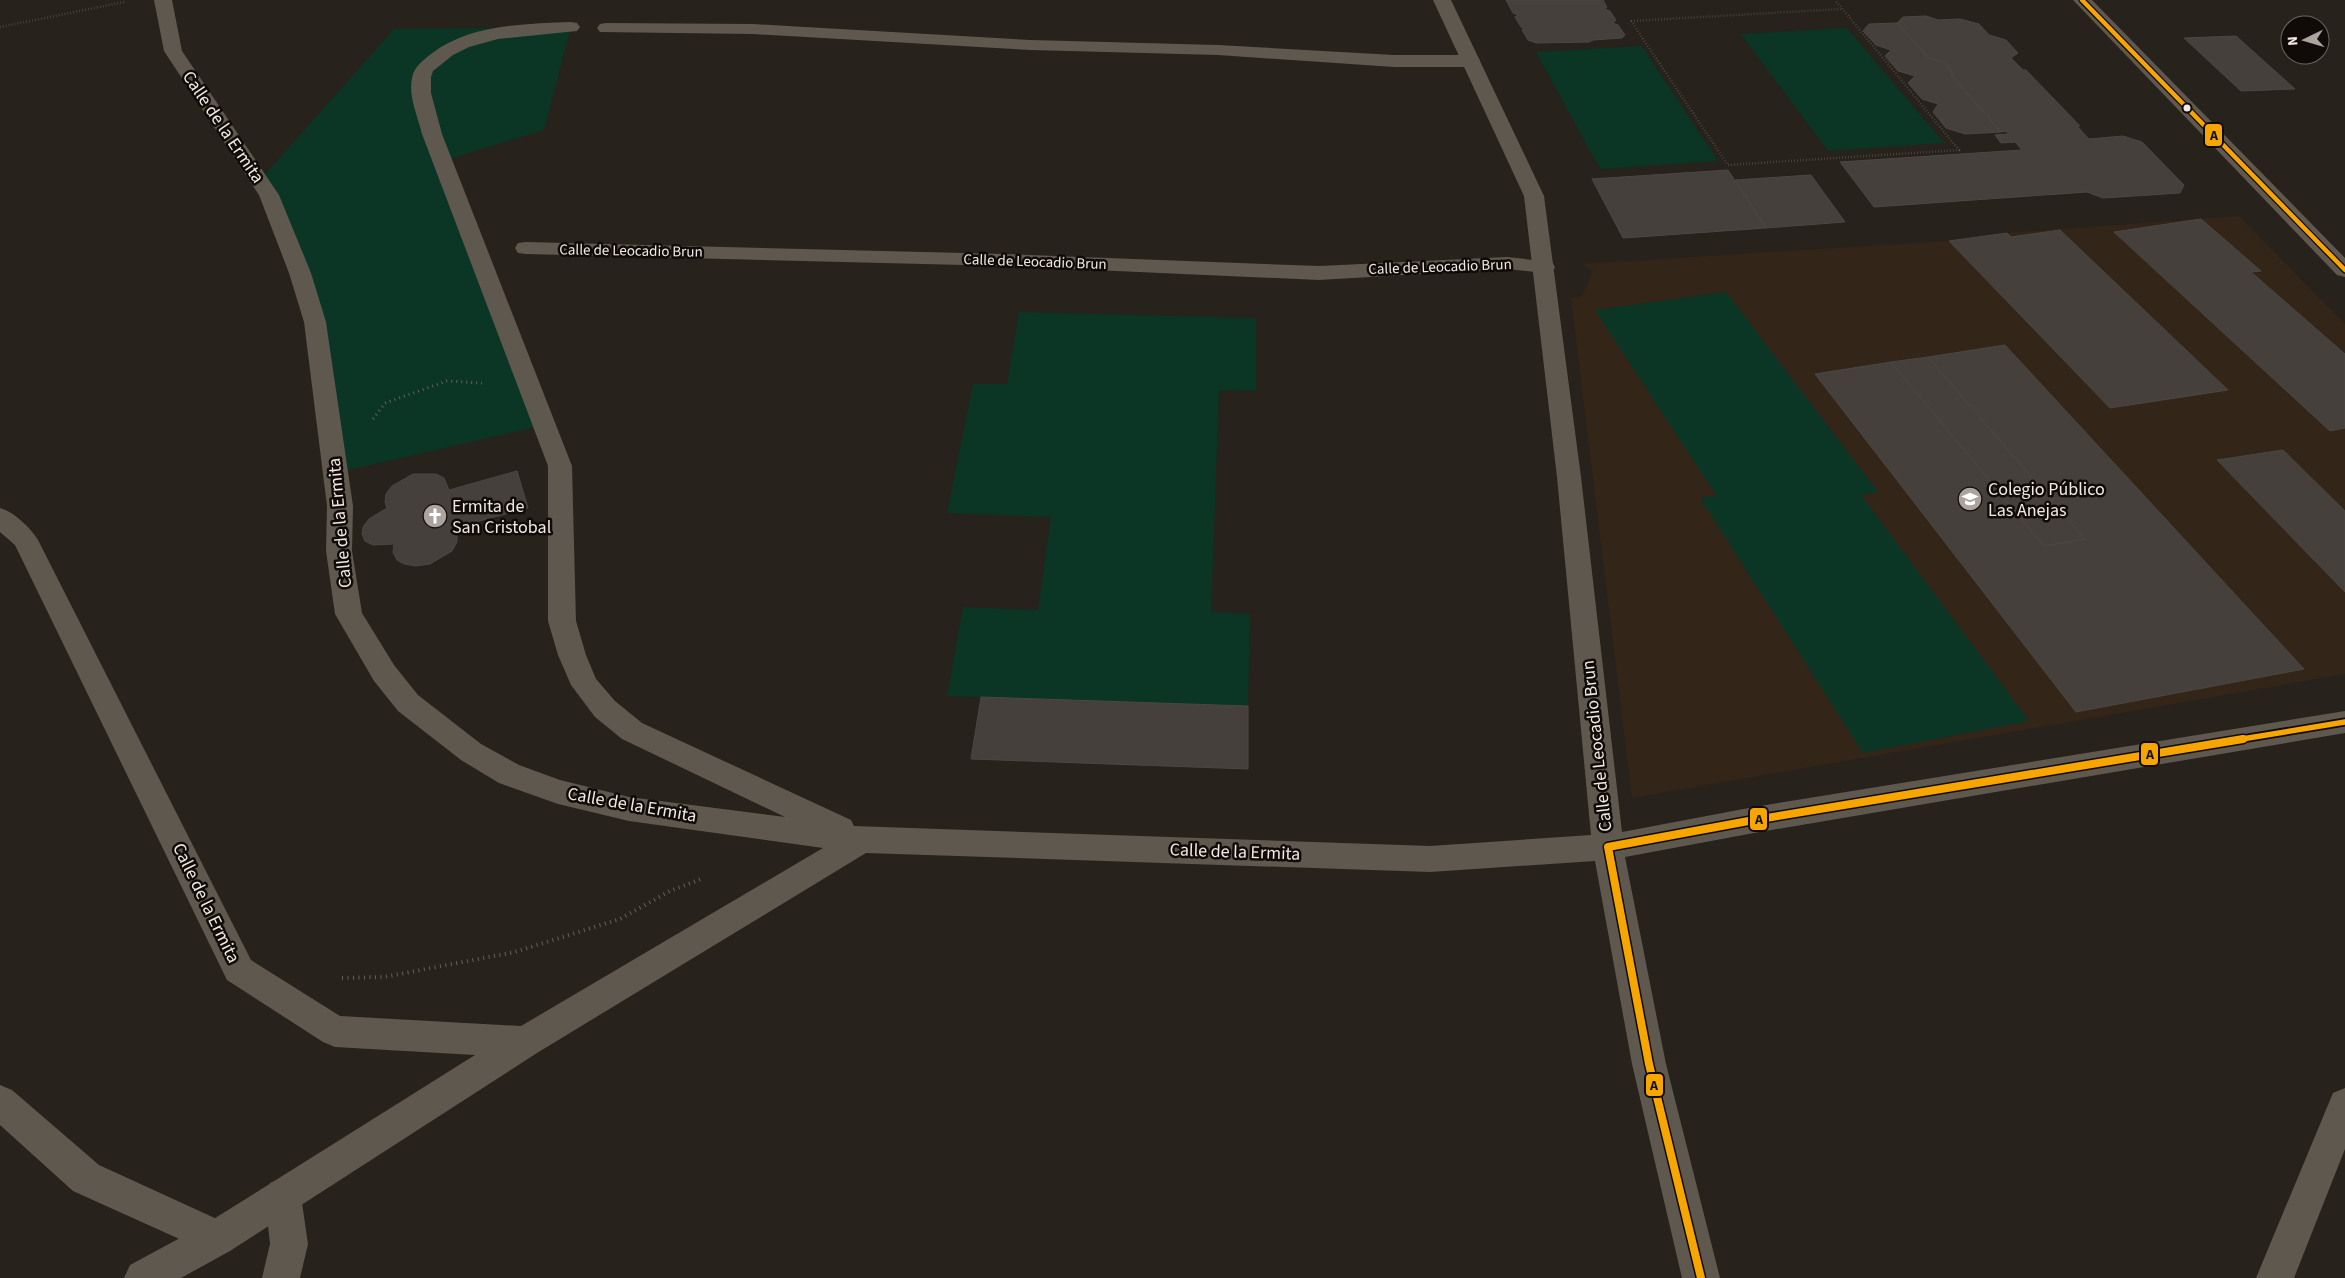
<svg xmlns="http://www.w3.org/2000/svg" width="2345" height="1278" font-family="'Source Sans 3',sans-serif">
<style>
.built{fill:#342519}
.green{fill:#0b3525}
.building{fill:#45403c;stroke:#4c4742}
.lines{fill:none;stroke-linecap:round;stroke-linejoin:round}
.path-far2{stroke:#656058;stroke-width:2.5;stroke-dasharray:0.5 2.5;stroke-linecap:butt}
.path-far1{stroke:#656058;stroke-width:3;stroke-dasharray:1 4;stroke-linecap:butt}
.path{stroke:#656058;stroke-width:4;stroke-dasharray:1 4.5;stroke-linecap:butt}
.lane{fill:#5e584e;fill-rule:evenodd}
.street{fill:#5e584e;fill-rule:evenodd}
.bus-1-far2-casing{stroke:#100b08;stroke-width:7}
.bus-1-far1-casing{stroke:#100b08;stroke-width:9}
.bus-1-casing{stroke:#100b08;stroke-width:11}
.bus-1-far2{stroke:#f7a600;stroke-width:4.5}
.bus-1-far1{stroke:#f7a600;stroke-width:5.5}
.bus-1{stroke:#f7a600;stroke-width:8}
.bus-dot{fill:#f1e9e3;stroke:#100b08;stroke-width:2}
.labels{text-anchor:middle;dominant-baseline:central;stroke-width:5;stroke-linejoin:round;paint-order:stroke}
.far-street-label{font-size:15px;fill:#f1e9e3;stroke:#100b08}
.street-label{font-size:18px;fill:#f1e9e3;stroke:#100b08}
.poi-label{font-size:18px;fill:#f1e9e3;stroke:#100b08;text-anchor:start}
.line-badge{stroke:#100b08;stroke-width:2}
.pale-badge-label{font-size:14px;text-anchor:middle;font-weight:bold;fill:#111}
</style>
<rect width="100%" height="100%" fill="#28221c"/>
<!-- built -->
<path class="built" d="M2239,216L2345,324V674L1632,798L1571,298L1582,296L1593,271L1582,264L1949,241L2007,233Z"/>
<!-- green -->
<path class="green" d="M571,27L544,130L443,161L545,425L336,473L323,376L259,181L394,29Z
M1847,28L1944,143L1828,151L1741,34Z
M1642,46L1718,161L1600,169L1536,52Z
M1726,292L1878,492L1861,495L2029,721L1863,753L1700,498L1716,495L1595,310Z
M1019,312L1256,318V391L1219,390L1211,612L1250,614L1248,706L947,696L963,607L1038,610L1051,517L947,513L973,384H1007Z"/>
<!-- building -->
<path class="building" d="M1506,0H1603L1607,7L1605,9L1610,11L1616,20L1613,23L1618,25L1625,35L1622,38L1593,40L1589,42L1536,43L1528,40L1522,30L1525,29L1521,27L1515,17L1518,15L1513,13Z
M1926,16L1938,20L1960,19L1979,24L1989,35L2006,40L2018,53L2011,58L2023,70H2026L2080,126H2077L2089,139L2123,136L2142,142L2184,185L2180,193L2103,198L2087,192L1874,207L1840,162L2022,150L2015,142L2001,143L1995,135L2008,134L2006,131L2001,132L1950,74H1954L1944,63L1929,58L1897,23L1903,17Z
M1897,23L1929,58L1944,63L1954,74H1950L2001,132L1965,134L1946,128L1933,112L1938,104L1922,99L1908,83L1915,76L1898,71L1885,56L1891,50L1876,45L1863,31L1869,24Z
M2236,36L2295,89L2241,91L2184,38Z
M1728,170L1766,228L1623,238L1592,179Z
M1811,175L1845,222L1766,228L1735,180Z
M2201,219L2261,271L2251,272L2345,354V428L2330,431L2114,232Z
M2060,230L2228,390L2110,408L1949,241L2007,233L2011,237Z
M2005,345L2304,669L2076,712L1815,374L1891,362L2044,546L2085,539L1928,357Z
M1928,357L2085,539L2044,546L1891,362Z
M2283,450L2345,511V592L2217,460Z
M517,471L528,508L457,527V542L452,551L430,564L416,566L404,564L397,560L393,552L394,544L373,545L365,541L362,534L363,527L369,519L387,508L385,502L386,494L392,486L413,474H436L444,478L449,490Z
M981,697L1248,706V769L971,759Z"/>
<g class="lines">
<!-- path-far2 -->
<path class="path-far2" d="M1631,21L1728,165L1959,150L1835,0
M1631,21L1841,9
M0,27L124,2"/>
<!-- path-far1 -->
<path class="path-far1" d="M373,419L385,403L447,381L482,383"/>
<!-- path -->
<path class="path" d="M342,978L384,977L515,952L620,919L670,891L704,878"/>
<!-- lane -->
<path class="lane" d="M606,23L753,24L1031,40L1218,45L1394,55H1471L1478,57L1480,61L1478,65L1471,67H1394L1218,55L1031,50L753,34L600,32L597,28L600,24Z
M526,242L1004,254L1319,266L1507,257L1552,262L1555,267L1552,272L1544,273L1507,269L1319,280L1004,266L526,254L518,253L515,248L518,243Z
M0,1085L12,1090L99,1165L230,1225L235,1238L230,1251L217,1256L73,1191L0,1125Z
M283,1178L296,1183L301,1196L308,1244L300,1278H262L270,1244L265,1196L270,1183Z"/>
<!-- street -->
<path class="street" d="M154,0H172L182,51L279,195L311,273L326,322L353,506L352,551L362,613L394,665L418,695L481,744L519,765L560,780L629,797L785,817L622,739L595,717L571,685L558,655L548,621V466L422,134C418,117 408,96 412,78C414,67 422,61 431,54C470,24 524,24 571,22L577,23L580,27L577,31L498,39L469,47L453,55L433,71L431,77V93L442,134L572,466L576,621L586,655L596,679L615,701L642,723L851,820L854,826L1430,846L1591,835L1557,477L1524,196L1433,0H1451L1544,196L1581,477L1622,832L1754,807L2345,711V733L1754,833L1625,857L1666,1064L1720,1278H1682L1632,1064L1595,861L1430,872L866,853L537,1053L230,1251L181,1278H124L130,1265L204,1225L475,1055L335,1047L323,1042L227,980L15,545L0,532V508C14,512 30,527 38,540L251,960L340,1016L521,1026L823,848L629,821L558,804L499,783L461,760L398,711L374,681L335,614L326,551L327,506L304,322L289,273L259,195L164,51Z
M2073,0H2092L2345,258V277L2337,275Z
M2345,1088V1149L2294,1278H2256L2333,1093Z"/>
<!-- bus-1-far2 casing -->
<g class="bus-1-far2-casing">
<path id="bus-1-far2" d="M2082,0L2345,270"/>
</g>
<!-- bus-1-far1 casing -->
<g class="bus-1-far1-casing">
<path id="bus-1-far1" d="M2236,740L2345,722"/>
</g>
<!-- bus-1 casing -->
<g class="bus-1-casing">
<path id="bus-1" d="M1701,1278L1649,1064L1608,847L1754,820L2243,739"/>
</g>
<!-- bus-1-far2 -->
<use href="#bus-1-far2" class="bus-1-far2"/>
<!-- bus-1-far1 -->
<use href="#bus-1-far1" class="bus-1-far1"/>
<!-- bus-1 -->
<use href="#bus-1" class="bus-1"/>
</g>
<!-- icons -->
<defs>
<g id="school-disc" transform="scale(1.25)"><circle r="9.5" fill="#aba39d" stroke="#100b08"/><path d="M0-5L7-2L0 1L-7-2ZM-4 1L0 2.5L4 1V4Q0 6-4 4Z" fill="#fff"/></g>
<g id="church-disc" transform="scale(1.25)"><circle r="9.5" fill="#aba39d" stroke="#100b08"/><path d="M-1.2-6h2.4v3.5h3.3v2.4h-3.3V6h-2.4V-.1h-3.3v-2.4h3.3Z" fill="#fff"/></g>
</defs>
<g fill-rule="evenodd">
<use href="#school-disc" x="1970" y="499"/>
<use href="#church-disc" x="435" y="516"/>
</g>
<!-- markers -->
<circle class="bus-dot" cx="2187" cy="108" r="4.5"/>
<g class="labels">
<!-- far-street labels -->
<g class="far-street-label">
<text transform="translate(631 251) rotate(1)">Calle de Leocadio Brun</text>
<text transform="translate(1035 262) rotate(2)">Calle de Leocadio Brun</text>
<text transform="translate(1440 267) rotate(-2)">Calle de Leocadio Brun</text>
</g>
<!-- street labels -->
<g class="street-label">
<text transform="translate(223 127) rotate(56)">Calle de la Ermita</text>
<text transform="translate(340 523) rotate(-95)">Calle de la Ermita</text>
<text transform="translate(1597 746) rotate(-96)">Calle de Leocadio Brun</text>
<text transform="translate(632 805) rotate(10)">Calle de la Ermita</text>
<text transform="translate(1235 852) rotate(2)">Calle de la Ermita</text>
<text transform="translate(206 903) rotate(64)">Calle de la Ermita</text>
</g>
<!-- poi labels -->
<g class="poi-label">
<text x="1988" y="489">Colegio Público<tspan x="1988" dy="21">Las Anejas</tspan></text>
<text x="452" y="506">Ermita de<tspan x="452" dy="21">San Cristobal</tspan></text>
</g>
</g>
<g class="line-badge">
<rect x="2204" y="123" width="19" height="24" rx="5" fill="#f7a600"/>
<rect x="2140" y="742" width="19" height="24" rx="5" fill="#f7a600"/>
<rect x="1749" y="807" width="19" height="24" rx="5" fill="#f7a600"/>
<rect x="1645" y="1073" width="19" height="24" rx="5" fill="#f7a600"/>
</g>
<g class="pale-badge-label">
<text x="2214" y="140">A</text>
<text x="2150" y="759">A</text>
<text x="1759" y="824">A</text>
<text x="1654" y="1090">A</text>
</g>
<!-- north arrow -->
<g transform="translate(2305 40) rotate(265)"><circle r="24" fill="#100b08" stroke="#6a6460"/>
<path d="M0-4L9 19L0 12L-9 19Z" fill="#aba39d"/>
<text y="-8" font-size="14" font-weight="bold" text-anchor="middle" fill="#f1e9e3">N</text>
</g>
</svg>
